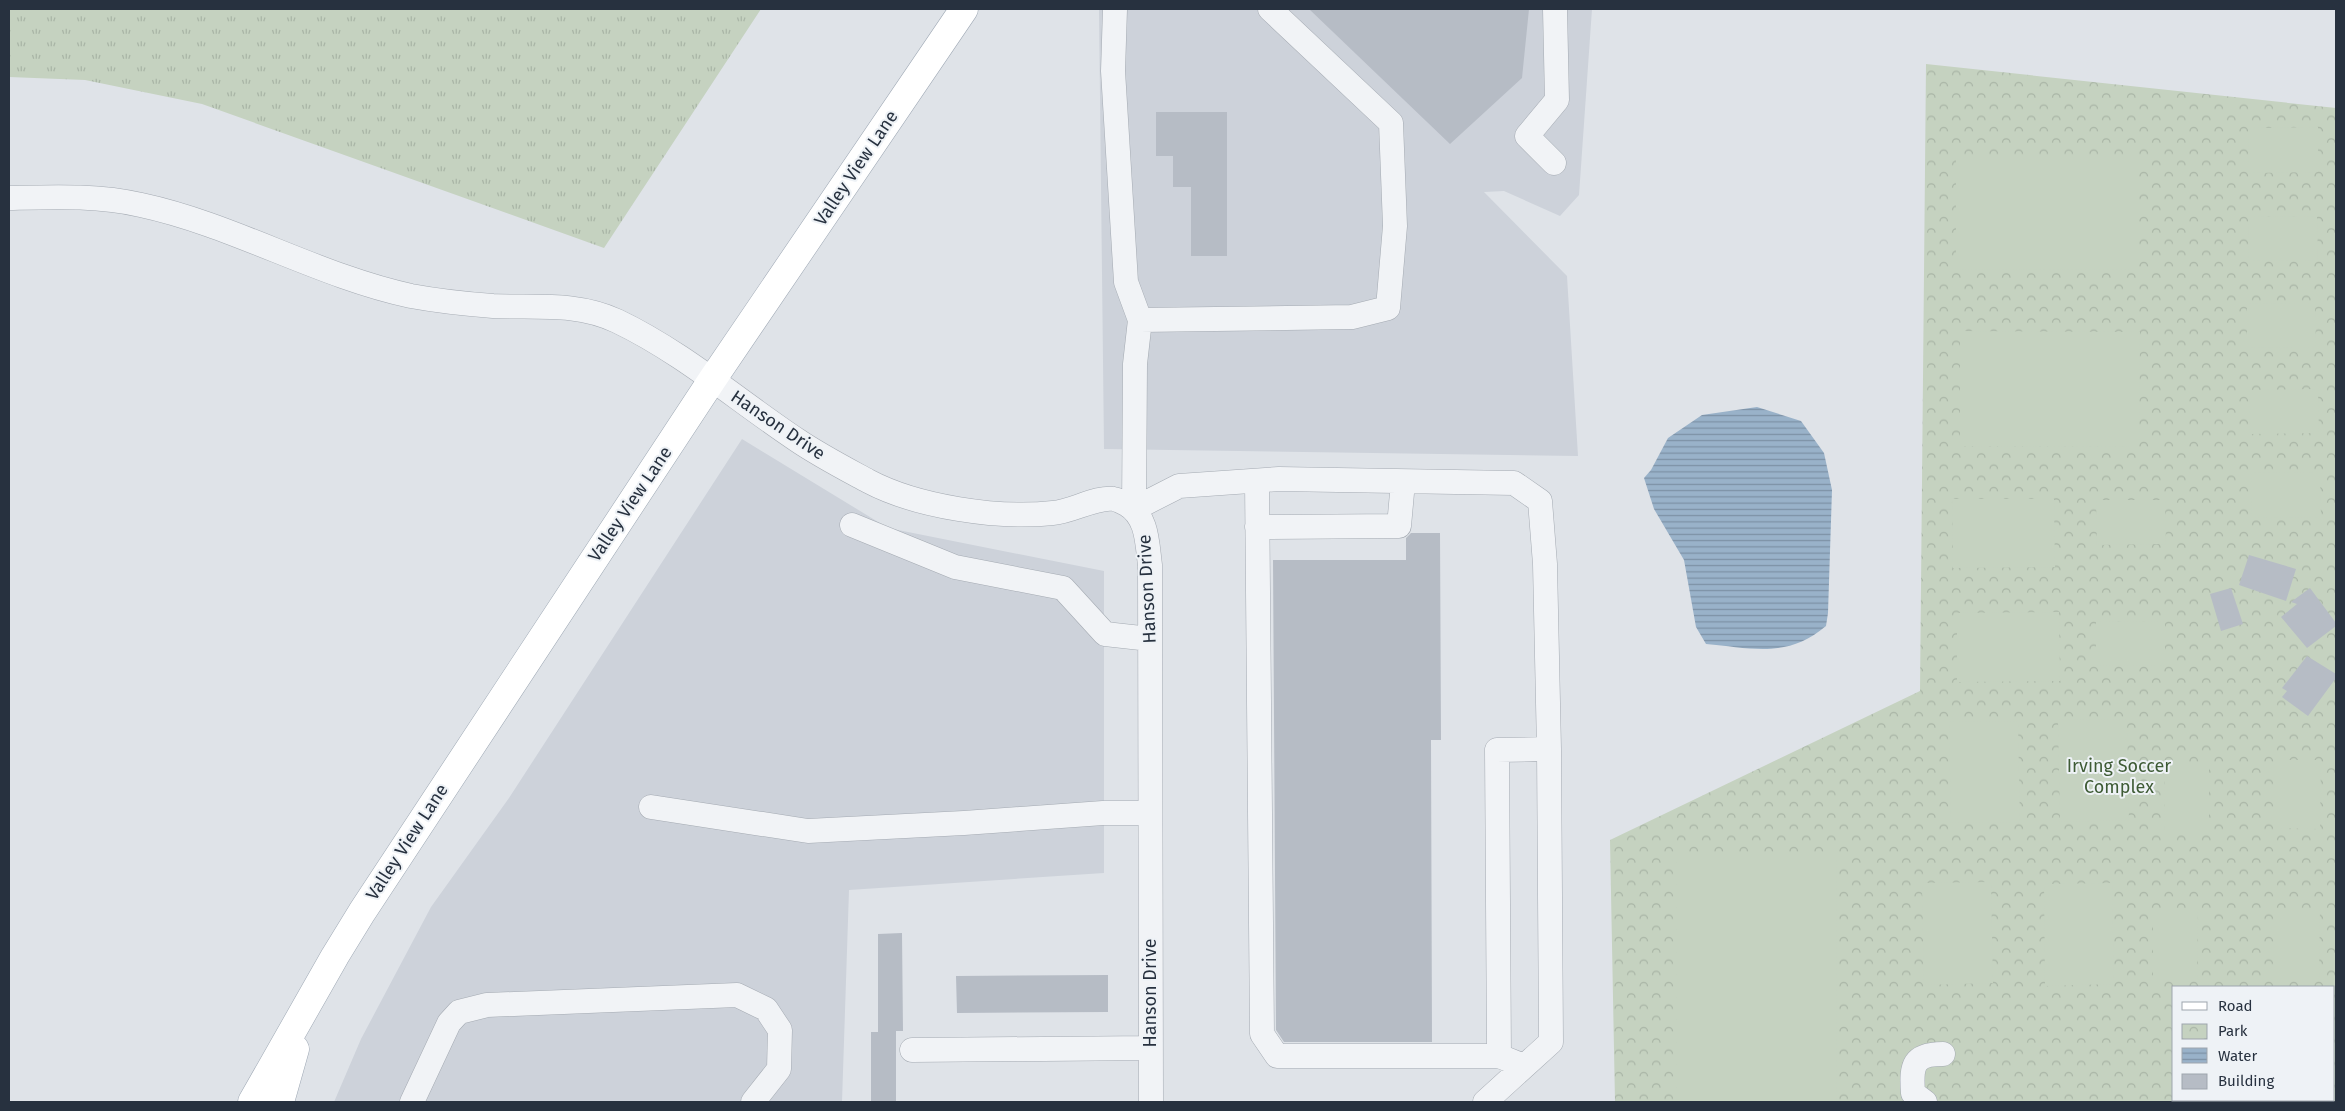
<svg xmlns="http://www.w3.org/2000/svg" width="2345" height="1111" font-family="'Fira Sans',sans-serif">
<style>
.built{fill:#cdd2da}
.grass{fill:url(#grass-tufts)}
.park{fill:url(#park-crowns);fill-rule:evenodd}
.garden{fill:#c5d2c0}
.water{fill:url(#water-rules)}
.building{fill:#b6bcc5}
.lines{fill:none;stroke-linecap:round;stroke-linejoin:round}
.minor-casing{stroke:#a4aab2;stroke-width:25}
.major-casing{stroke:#9ea8b4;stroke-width:29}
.minor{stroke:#f1f3f6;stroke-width:24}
.major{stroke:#fff;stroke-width:28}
.labels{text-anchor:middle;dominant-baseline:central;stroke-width:4;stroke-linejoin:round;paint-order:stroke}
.street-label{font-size:18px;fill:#27313f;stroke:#eef2f6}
.park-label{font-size:18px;fill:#3e5b35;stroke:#eef2f6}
</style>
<defs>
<pattern id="grass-tufts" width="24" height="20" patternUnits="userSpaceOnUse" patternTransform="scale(1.25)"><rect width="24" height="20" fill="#c5d2c0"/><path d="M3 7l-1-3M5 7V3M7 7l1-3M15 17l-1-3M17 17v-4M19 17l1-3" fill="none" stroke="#a9b5a6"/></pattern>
<pattern id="park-crowns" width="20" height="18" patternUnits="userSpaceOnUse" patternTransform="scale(1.25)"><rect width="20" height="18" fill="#c5d2c0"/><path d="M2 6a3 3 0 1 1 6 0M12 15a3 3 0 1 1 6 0" fill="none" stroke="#a9b5a6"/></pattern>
<pattern id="water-rules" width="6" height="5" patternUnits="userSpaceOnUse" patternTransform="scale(1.25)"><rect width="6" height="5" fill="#99b2c9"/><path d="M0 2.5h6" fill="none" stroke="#7d91a5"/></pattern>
</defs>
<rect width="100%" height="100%" fill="#dfe3e8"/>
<!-- built -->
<path class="built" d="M1099,9H1592L1579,195L1560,216L1504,191L1484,192L1567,276L1578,456L1104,449Z
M742,439L888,528L1104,571V873L849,890L842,1102H334L361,1039L431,907L509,798Z"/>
<!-- grass -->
<path class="grass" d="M9,9H761L604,248L202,104L85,80L9,77Z"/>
<!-- park -->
<path class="park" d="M1926,64L2336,108V1102H1615L1610,840L1920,691ZM2174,987H2334V1100H2174Z"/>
<!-- garden -->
<path class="garden" d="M2318,127V172L2249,173L2248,128Z
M1956,155H2136V270L1956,269Z
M2317,216L2318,260L2249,261L2248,217Z
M2315,303L2316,347L2247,348V304Z
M1960,331L2140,332L2139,447L1960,446Z
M2318,389L2319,433L2250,434L2249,390Z
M2320,472L2321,517L2252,518L2251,473Z
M1952,499H2054L2055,567L1953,568Z
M2096,500H2165L2166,544L2097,545Z
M2059,612L2060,681L1957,682V613Z
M2165,621V665L2096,666V622Z
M2127,719L2129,820L2060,822L2058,720Z
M2018,721L2020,822L1951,823L1949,722Z
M2276,760H2321L2320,829L2276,828Z
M2165,762H2209V831H2164Z
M1677,856H1836L1837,1102H1677Z
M1991,882L1993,983L1924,985L1922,883Z
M2112,883L2114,984L2045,986L2044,884Z
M2275,909H2320L2319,978H2275Z
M2153,911H2198L2197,980H2153Z"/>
<!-- water -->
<path class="water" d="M1757,407L1801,421L1824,453L1832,490L1828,613L1826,626C1787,659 1752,648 1706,644L1696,627L1684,560L1654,509L1644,478L1651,470L1668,438L1702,415Z"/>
<!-- building -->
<path class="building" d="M1309,9H1529L1522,78L1450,144Z
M1156,112H1227V256H1191V187H1173V156H1156Z
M1411,533H1440L1441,740H1431L1432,1042H1284L1276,1030L1273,560H1406V538Z
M2249,555L2296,569L2286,601L2239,585Z
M2231,588L2243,624L2221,631L2210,594Z
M2310,588L2336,623V626L2307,648L2281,617L2297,604L2291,602Z
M2307,656L2336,674V678L2308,716L2282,697L2287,691L2282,688Z
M902,933L903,1031H896V1102H871V1032H878V934Z
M1108,975V1012L957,1013L956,976Z"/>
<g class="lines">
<!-- minor casing -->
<g class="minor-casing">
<path id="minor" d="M1115,9L1113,71L1126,282L1140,320L1352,317L1388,308L1395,226L1391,123L1270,9
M1554,163L1527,136L1557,100L1555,9
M9,198C53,197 98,195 141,205C234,225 318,276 411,296C438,301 466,304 493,306C536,308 576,302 617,321C682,352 737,400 797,440C819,455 844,468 868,481C917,507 998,519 1053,513C1071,512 1097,496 1114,499C1116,499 1124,503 1126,504C1148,517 1147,543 1150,565L1151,1102
M1140,320L1135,364L1134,509L1179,486L1279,479L1514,483L1540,501L1545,564L1549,749L1551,1042L1485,1102
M1257,481L1262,1034L1277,1056H1499L1524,1066
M852,525L955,567L1063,588L1105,634L1150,639
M1257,527L1399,526L1403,482
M651,807L808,831L964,823L1103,813H1150
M912,1050L1150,1048
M1499,1056L1497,750L1549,749
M412,1102L449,1023L459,1012L487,1005L737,995L766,1009L780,1030L779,1069L753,1102
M1925,1102L1913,1093C1911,1065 1913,1054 1943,1054"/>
</g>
<!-- major casing -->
<g class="major-casing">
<path id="major" d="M252,1102L335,956L362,912L712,380L964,9
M280,1102L295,1049"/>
</g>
<!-- minor -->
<use href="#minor" class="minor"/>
<!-- major -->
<use href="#major" class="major"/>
</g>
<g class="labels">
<!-- street labels -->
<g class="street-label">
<text transform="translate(856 168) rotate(-56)">Valley View Lane</text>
<text transform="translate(778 425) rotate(34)">Hanson Drive</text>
<text transform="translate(630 504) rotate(-56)">Valley View Lane</text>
<text transform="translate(1147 589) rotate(-93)">Hanson Drive</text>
<text transform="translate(407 842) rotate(-57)">Valley View Lane</text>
<text transform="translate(1150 993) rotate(-90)">Hanson Drive</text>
</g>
<!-- park labels -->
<g class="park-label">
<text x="2119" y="766">Irving Soccer<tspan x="2119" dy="21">Complex</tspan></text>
</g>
</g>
<!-- border -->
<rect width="2345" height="1111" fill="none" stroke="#27313f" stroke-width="20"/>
<!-- legend -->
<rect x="2172" y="986" width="162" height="115" fill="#eef2f6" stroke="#9ea5ad"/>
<rect x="2182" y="1002" width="25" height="8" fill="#ffffff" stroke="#9ea5ad"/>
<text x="2218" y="1011" font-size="15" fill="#27313f">Road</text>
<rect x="2182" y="1024" width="25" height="15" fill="url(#park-crowns)" stroke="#9ea5ad"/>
<text x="2218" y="1036" font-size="15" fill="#27313f">Park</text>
<rect x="2182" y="1048" width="25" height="15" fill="url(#water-rules)" stroke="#9ea5ad"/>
<text x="2218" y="1061" font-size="15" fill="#27313f">Water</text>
<rect x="2182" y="1074" width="25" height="15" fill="#b6bcc5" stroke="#9ea5ad"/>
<text x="2218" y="1086" font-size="15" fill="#27313f">Building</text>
</svg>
